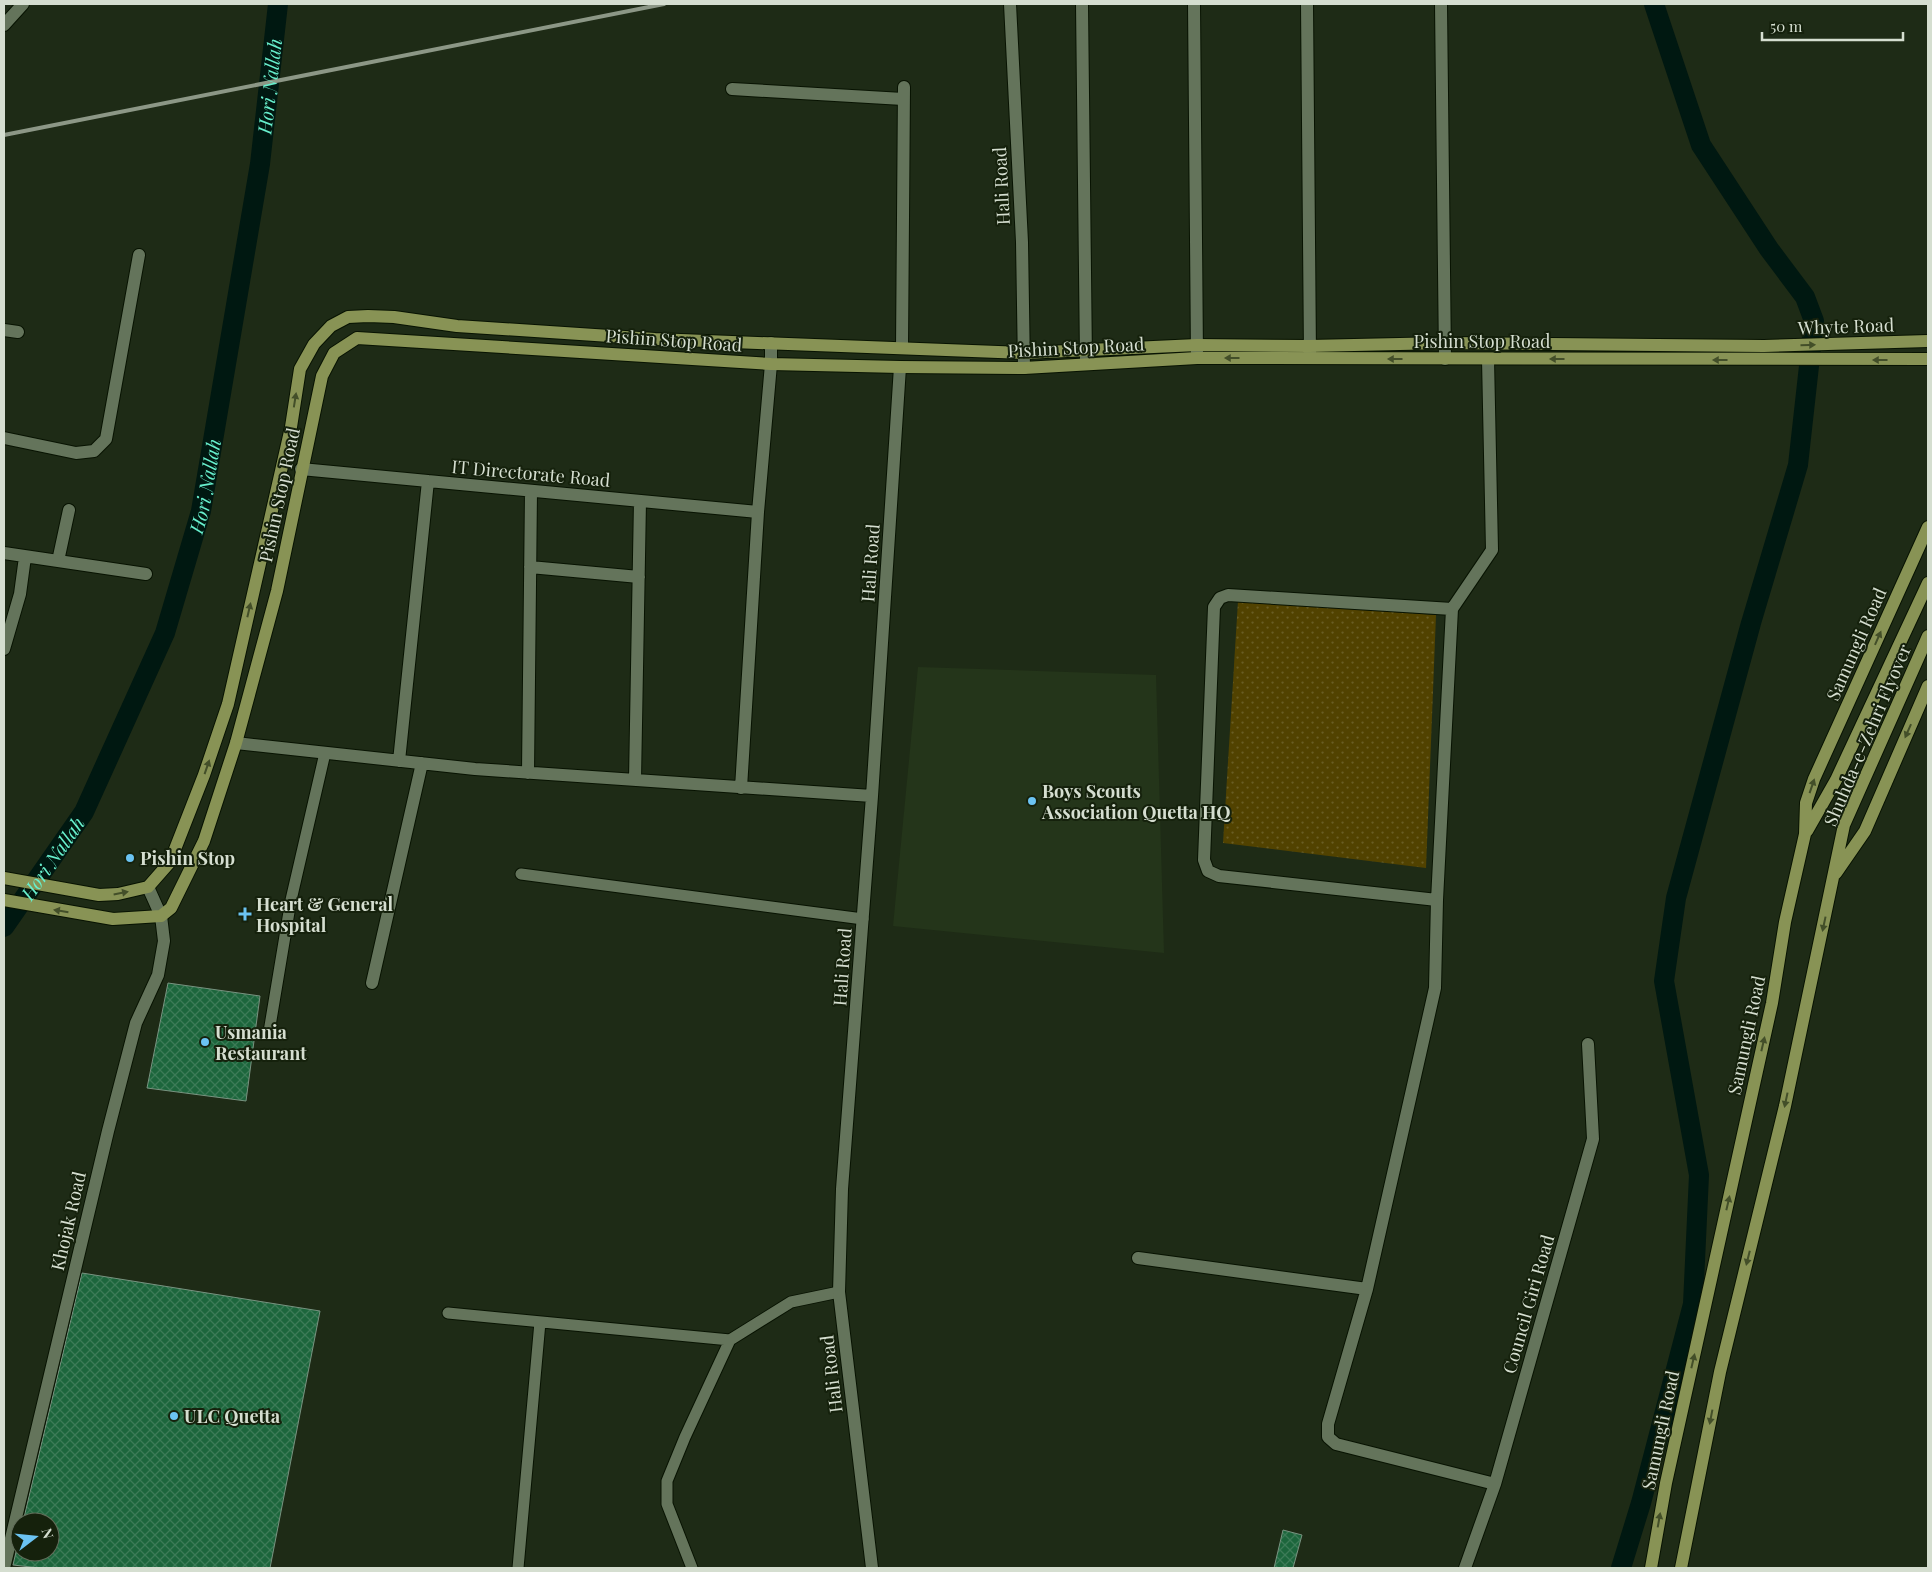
<svg xmlns="http://www.w3.org/2000/svg" width="1932" height="1572" font-family="'Playfair Display',serif">
<style>
.built{fill:#24351a}
.park{fill:url(#park-dots)}
.lines{fill:none;stroke-linecap:round;stroke-linejoin:round}
.canal{stroke:#001811;stroke-width:20}
.building{fill:url(#building-cross-hatch);stroke:#789380}
.lane-casing{stroke:#081302;stroke-width:13}
.street-casing{stroke:#081302;stroke-width:14}
.primary-casing{stroke:#081302;stroke-width:14}
.lane{stroke:#64745b;stroke-width:11}
.street{stroke:#64745b;stroke-width:12}
.primary{stroke:#889355;stroke-width:12}
.rail{stroke:#8c9786;stroke-width:4}
.oneway{fill:#434f29}
.poi-dot{fill:#6bc3f2;stroke:#15210c;stroke-width:2}
.labels{text-anchor:middle;dominant-baseline:central;stroke-width:4;stroke-linejoin:round;paint-order:stroke}
.street-label{font-size:18px;fill:#d5ded0;stroke:#15210c}
.poi-label{font-size:18px;font-weight:bold;fill:#d5ded0;stroke:#15210c;text-anchor:start}
.water-label{font-size:19px;font-style:italic;fill:#67efcd;stroke:#15210c}
</style>
<defs>
<pattern id="park-dots" width="8" height="8" patternUnits="userSpaceOnUse" patternTransform="scale(1.25)"><rect width="8" height="8" fill="#514200"/><path d="M2 2h.1M6 6h.1" fill="none" stroke="#695d24" stroke-width="1.8" stroke-linecap="round"/></pattern>
<pattern id="building-cross-hatch" width="8" height="8" patternUnits="userSpaceOnUse" patternTransform="scale(1.25)"><rect width="8" height="8" fill="#1c663c"/><path d="M0 0l8 8M0 8l8-8" fill="none" stroke="#3c7b57"/></pattern>
</defs>
<rect width="100%" height="100%" fill="#1e2b16"/>
<!-- built -->
<path class="built" d="M918,667L1156,675L1164,953L893,926Z"/>
<!-- park -->
<path class="park" d="M1238,601L1436,615L1426,868L1223,843Z"/>
<g class="lines">
<!-- canal -->
<g class="canal">
<path id="s1" d="M4,927L84,812L165,633L201,511L260,164L278,4"/>
<path d="M1621,1568L1641,1503L1693,1304L1699,1175L1664,981L1676,898L1751,623L1798,465L1814,321L1805,297L1769,249L1701,145L1654,4"/>
</g>
</g>
<!-- building -->
<path class="building" d="M168,983L260,996L246,1101L147,1088Z
M82,1273L320,1311L270,1568H40L13,1565L20,1535V1552H50V1522H23Z
M1283,1530L1302,1535L1293,1568H1274Z"/>
<g class="lines">
<!-- lane casing -->
<g class="lane-casing">
<path id="lane" d="M521,874L863,919
M269,1032L291,900L325,753
M448,1313L730,1340
M518,1568L540,1322
M692,1568L667,1504V1481L685,1437L730,1340L791,1302L839,1292"/>
</g>
<!-- street casing -->
<g class="street-casing">
<path id="street" d="M1010,4L1022,242L1024,368
M1082,4L1086,361
M1194,4L1197,356
M1307,4L1310,356
M1441,4L1445,359
M4,25L23,4
M732,89L903,99
M4,330L18,332
M902,348L904,87
M1488,359L1492,550L1452,609L1437,900L1435,988L1367,1289L1328,1424V1437L1336,1444L1495,1484
M4,438L76,453L94,451L106,439L139,255
M301,469L758,512
M4,553L146,574
M58,561L69,510
M530,567L639,577
M4,649L20,594L25,557
M236,743L475,769L872,796
M399,761L428,481
M528,773L531,491
M635,780L640,501
M741,788L758,512L771,364V343
M1437,900L1219,876L1208,871L1204,860L1214,607L1220,598L1228,595L1452,609
M372,983L422,763
M1138,1258L1367,1289
M4,1568L108,1131L136,1023L158,975L164,941L161,916L148,887
M872,1568L839,1292L842,1189L872,796L900,367
M1465,1568L1495,1484L1593,1139L1588,1044"/>
</g>
<!-- primary casing -->
<g class="primary-casing">
<path id="primary" d="M1807,831L1836,780L1928,583
M1836,873L1865,831L1928,686
M4,878L99,895L118,894L148,887L170,862L204,775L228,704L291,427L300,369L314,344L331,326L348,317L368,316L394,317L457,326L655,339L1024,353L1197,345L1309,346L1445,343L1764,346L1928,341
M4,900L113,919L161,916L171,908L204,841L236,743L277,591L322,376L334,353L357,338L771,364L900,367L1024,368L1197,358L1928,359
M1651,1568L1666,1483L1772,1003L1785,922L1805,834L1806,803L1814,779L1928,527
M1681,1568L1720,1372L1785,1106L1844,825L1928,636"/>
</g>
<!-- lane -->
<use href="#lane" class="lane"/>
<!-- street -->
<use href="#street" class="street"/>
<!-- primary -->
<use href="#primary" class="primary"/>
<!-- rail -->
<path class="rail" d="M4,135L664,4"/>
</g>
<!-- one-way arrows -->
<defs><path id="oneway-solid" d="M-6-.8H1V-3.2L6.5 0L1 3.2V.8H-6Z" transform="scale(1.25)"/></defs>
<g class="oneway">
<use href="#oneway-solid" transform="translate(1808 345) rotate(-1)"/>
<use href="#oneway-solid" transform="translate(1232 358) rotate(-180)"/>
<use href="#oneway-solid" transform="translate(1395 359) rotate(-180)"/>
<use href="#oneway-solid" transform="translate(1557 359) rotate(-180)"/>
<use href="#oneway-solid" transform="translate(1720 360) rotate(-180)"/>
<use href="#oneway-solid" transform="translate(1880 360) rotate(180)"/>
<use href="#oneway-solid" transform="translate(295 400) rotate(-81)"/>
<use href="#oneway-solid" transform="translate(249 610) rotate(-77)"/>
<use href="#oneway-solid" transform="translate(1878 638) rotate(-66)"/>
<use href="#oneway-solid" transform="translate(1908 731) rotate(114)"/>
<use href="#oneway-solid" transform="translate(207 767) rotate(-71)"/>
<use href="#oneway-solid" transform="translate(1812 786) rotate(-71)"/>
<use href="#oneway-solid" transform="translate(121 893) rotate(-11)"/>
<use href="#oneway-solid" transform="translate(61 911) rotate(-171)"/>
<use href="#oneway-solid" transform="translate(1824 924) rotate(102)"/>
<use href="#oneway-solid" transform="translate(1763 1044) rotate(-77)"/>
<use href="#oneway-solid" transform="translate(1786 1100) rotate(102)"/>
<use href="#oneway-solid" transform="translate(1728 1203) rotate(-77)"/>
<use href="#oneway-solid" transform="translate(1748 1258) rotate(104)"/>
<use href="#oneway-solid" transform="translate(1693 1361) rotate(-77)"/>
<use href="#oneway-solid" transform="translate(1711 1417) rotate(101)"/>
<use href="#oneway-solid" transform="translate(1659 1520) rotate(-80)"/>
</g>
<!-- markers -->
<g class="poi-dot">
<circle cx="1032" cy="801" r="5"/>
<circle cx="130" cy="858" r="5"/>
<path d="M242.5 906.5h5v5h5v5h-5v5h-5v-5h-5v-5h5z"/>
<circle cx="205" cy="1042" r="5"/>
<circle cx="174" cy="1416" r="5"/>
</g>
<g class="labels">
<!-- street labels -->
<g class="street-label">
<text transform="translate(1001 186) rotate(-93)">Hali Road</text>
<text transform="translate(1846 326) rotate(-2)">Whyte Road</text>
<text transform="translate(674 340) rotate(4)">Pishin Stop Road</text>
<text x="1482" y="341">Pishin Stop Road</text>
<text transform="translate(1076 347) rotate(-3)">Pishin Stop Road</text>
<text transform="translate(531 473) rotate(5)">IT Directorate Road</text>
<text transform="translate(279 495) rotate(-78)">Pishin Stop Road</text>
<text transform="translate(870 563) rotate(-86)">Hali Road</text>
<text transform="translate(1856 644) rotate(-66)">Samungli Road</text>
<text transform="translate(1867 735) rotate(-67)">Shuhda-e-Zehri Flyover</text>
<text transform="translate(842 967) rotate(-86)">Hali Road</text>
<text transform="translate(1746 1035) rotate(-78)">Samungli Road</text>
<text transform="translate(68 1221) rotate(-77)">Khojak Road</text>
<text transform="translate(1528 1304) rotate(-74)">Council Giri Road</text>
<text transform="translate(831 1374) rotate(-97)">Hali Road</text>
<text transform="translate(1660 1430) rotate(-78)">Samungli Road</text>
</g>
<!-- poi labels -->
<g class="poi-label">
<text x="1042" y="791">Boys Scouts<tspan x="1042" dy="21">Association Quetta HQ</tspan></text>
<text x="140" y="858">Pishin Stop</text>
<text x="256" y="904">Heart &amp; General<tspan x="256" dy="21">Hospital</tspan></text>
<text x="215" y="1032">Usmania<tspan x="215" dy="21">Restaurant</tspan></text>
<text x="184" y="1416">ULC Quetta</text>
</g>
<!-- water labels -->
<g class="water-label">
<text stroke="none"><textPath href="#s1" startOffset="894">Hori Nallah</textPath></text>
<text stroke="none"><textPath href="#s1" startOffset="489">Hori Nallah</textPath></text>
<text stroke="none"><textPath href="#s1" startOffset="84">Hori Nallah</textPath></text>
</g>
</g>
<!-- border -->
<rect width="1932" height="1572" fill="none" stroke="#d5ded0" stroke-width="10"/>
<!-- north arrow -->
<g transform="translate(35 1537) rotate(74)"><circle r="24" fill="#15210c" stroke="#626d5a"/>
<path d="M0-4L9 19L0 12L-9 19Z" fill="#6bc3f2"/>
<text y="-8" font-size="14" font-weight="bold" text-anchor="middle" fill="#d5ded0">N</text>
</g>
<!-- scale -->
<path d="M1762 32v8h141v-8" fill="none" stroke="#d5ded0" stroke-width="2.5"/>
<text x="1770" y="32" font-size="15" fill="#d5ded0" stroke="#15210c" stroke-width="4" paint-order="stroke">50 m</text>
</svg>
